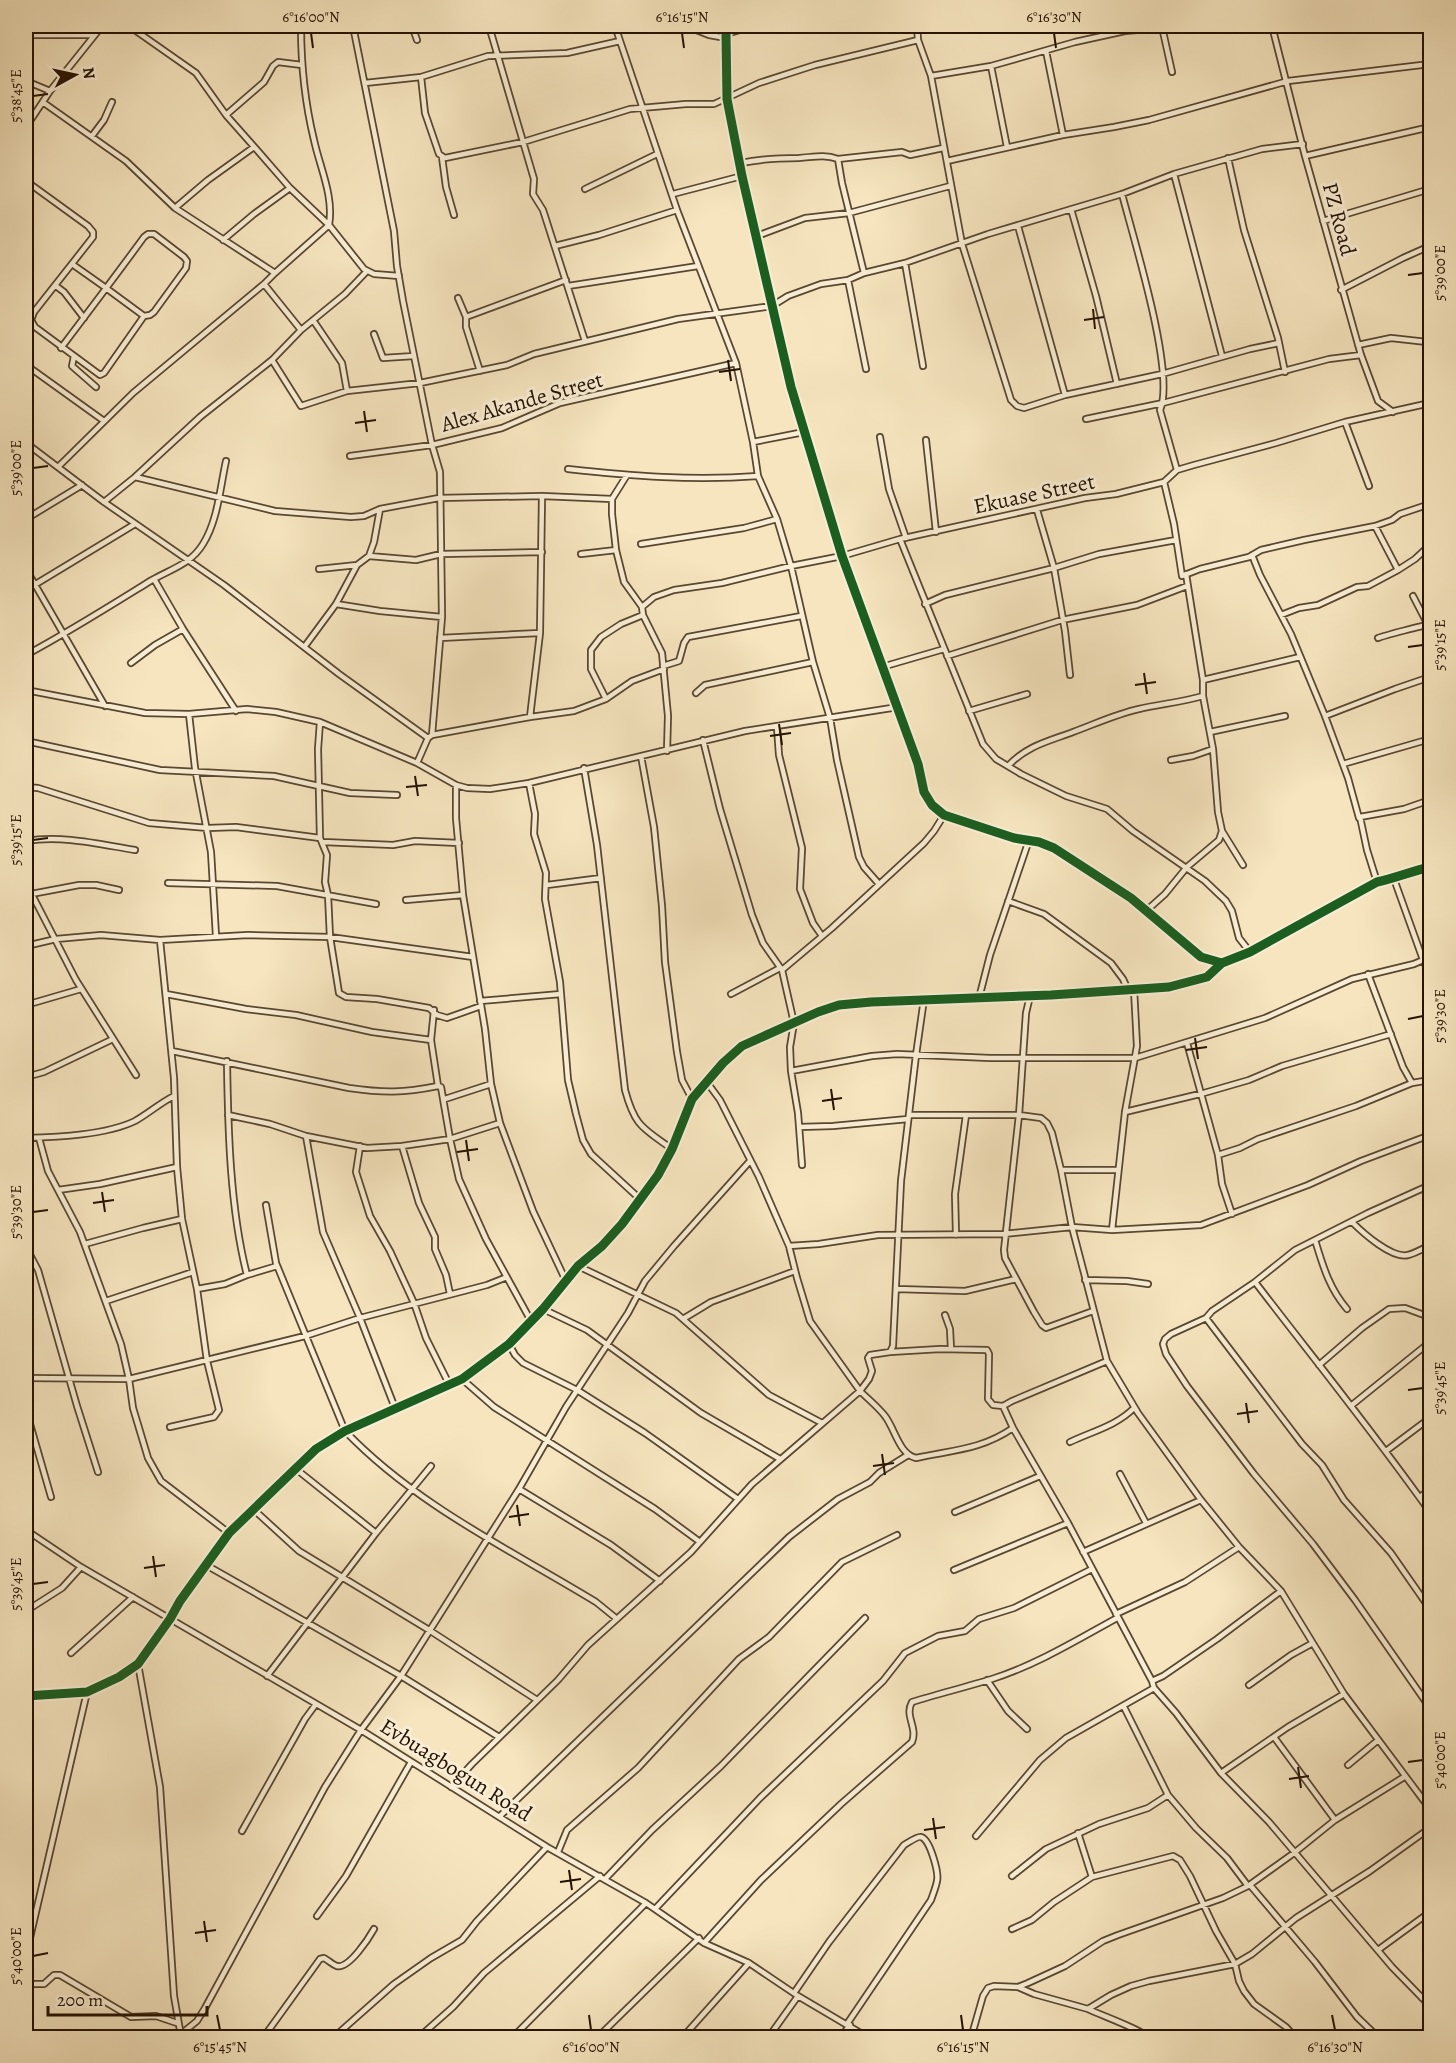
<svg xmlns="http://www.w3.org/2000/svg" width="1456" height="2063" font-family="Alegreya,serif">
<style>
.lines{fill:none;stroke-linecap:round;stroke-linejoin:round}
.street-casing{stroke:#594731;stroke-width:8}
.street{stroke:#f9eed5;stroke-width:4.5}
.cycleway-casing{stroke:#f9eed5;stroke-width:13}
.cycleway{stroke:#1b5e20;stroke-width:9}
.ticks{fill:none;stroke:#251202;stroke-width:2}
.labels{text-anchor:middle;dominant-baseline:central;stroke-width:6;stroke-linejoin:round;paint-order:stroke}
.street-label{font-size:22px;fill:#251202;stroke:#f9eed5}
.neatline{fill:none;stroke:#251202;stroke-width:2}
.ticks-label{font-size:15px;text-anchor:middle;fill:#251202}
</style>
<rect width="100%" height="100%" fill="#f6e5bf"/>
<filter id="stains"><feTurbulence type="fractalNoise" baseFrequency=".00333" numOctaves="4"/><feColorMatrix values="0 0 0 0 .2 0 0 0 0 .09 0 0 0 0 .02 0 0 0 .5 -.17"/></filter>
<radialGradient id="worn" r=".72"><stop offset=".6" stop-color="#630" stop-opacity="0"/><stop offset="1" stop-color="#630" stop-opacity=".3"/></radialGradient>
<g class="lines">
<!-- street casing -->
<g class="street-casing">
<path id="street" d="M129,26L196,73L226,115L257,150L290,188L329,225L364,269L374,274L399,276
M353,26L394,231L397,266L403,301L432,445L440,472L442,617L432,735L428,738
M412,26L417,40
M489,26L534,179L533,194L543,210L585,341
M615,26L677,210L736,363L753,442L804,432
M686,26L709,35L726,38
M727,26L726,34L727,99L742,176L791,387L842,556L918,764L924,792L932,805L944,815L1014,838L1039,842L1054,848L1131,898L1201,957L1222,962
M917,26L918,40L931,76L962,244L1011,400L1017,406L1024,408L1065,395L1162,374L1250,349L1279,343
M1232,26L1250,28L1256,26
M1272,26L1305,156L1361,355L1378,401L1393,412
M1428,26L1430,35
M1162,27L1172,72
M726,34L754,26
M26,35H92
M1046,51L1063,135
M991,66L1007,147
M931,76L991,66L1075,42L1125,31L1183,26
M421,77L425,113L439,154L445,158L523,142L630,109L686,104H714L759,83L815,65L918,40
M26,81L50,91
M365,83L421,77L488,56L567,53L620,41
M44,103L126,161L175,208L275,273
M226,115L264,82L273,66L278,62L302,65
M26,127L50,91L102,26
M92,136L104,120L112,102
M1305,156L1430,127
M442,157L446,187L454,215
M1228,158L1244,230L1278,338L1285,372
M838,159L842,183L864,273
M947,161L1063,135L1114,127L1149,120L1288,81L1430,64
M741,163C761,159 779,158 799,158C814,157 824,154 838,159L902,152L910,155L943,148
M1174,174L1222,356
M26,181L88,226L93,232V237L34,312L31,320L35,327L100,375L104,373L144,316
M585,189L657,154
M673,194L742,176
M1122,194C1133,237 1176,374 1160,410L1177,470
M175,208L208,180L254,147
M1071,209L1096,296L1117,384
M1323,221L1430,189
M1018,226L1065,395
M757,236L805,218L849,213L950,186
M223,240L254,214L290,188
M555,246L599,235L677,210
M905,263L923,366
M848,280L866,369
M264,284L301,330
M56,286L64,292L84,318
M568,286L698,266
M1341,290L1403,258L1430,246
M458,298L466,317
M313,320L342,363L347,391
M374,334L383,358L414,356
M1358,345L1391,338L1427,342L1430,340
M61,348C89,311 117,274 144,237L148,234H154L184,257L187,261L186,268L154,312L150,315L144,316L110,291L106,288L72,264
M74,356L72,366L96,387
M272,360L301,406L347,391L420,383L507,365L534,354L678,319L772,306L788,296L821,284L848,280L864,273L905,263L988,234L1122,194L1174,174L1262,149L1303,144
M26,365L104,421
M480,371L466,327V317L566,280
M1086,419L1163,403L1329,359L1361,355
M1345,422L1369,486
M880,437L889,489L906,538
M926,440L936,532
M753,442L758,476L777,519L791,566L813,662L830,718L837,760L859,857L864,867L879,884
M26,443L104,502L224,585L339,674L428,738L417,763
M350,456L432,445L502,428L560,403L736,363
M58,467L133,393L264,284L275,273L329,225C334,196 320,168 314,140C305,103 301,64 301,26
M568,469C631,476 694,481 758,476
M627,475L612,499V514L616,550L624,582L642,607L643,615L662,653L668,716L667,751
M135,477L275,511L351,517L364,516L380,509L439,498L542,496L612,499
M1164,482L1174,524L1182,576L1200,569L1249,557L1261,550L1304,540L1375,526L1392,520L1400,514L1430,504
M104,502L135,477L200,417L272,360L301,330L345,294L367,271
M1037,510L1054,568L1065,631L1070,675
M26,519L82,485
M1375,526L1398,570L1415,559L1430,545
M900,539L983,744L996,759L1021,774L1066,796L1107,809L1133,831L1205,881L1226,901L1232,911L1239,938L1250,952
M641,544L744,528L777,519
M581,554L616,550
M1252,555L1260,575L1291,634L1325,716L1348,778L1359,818L1360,817L1367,850L1377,882
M369,556L416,560L441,554L542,552
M26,569L105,706
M319,569L357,565
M154,579L183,629L236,711
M26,590L135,524
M336,604L380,611L442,617
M925,604L945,595L1054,568L1099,554L1176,540
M642,607L654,597L674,590L722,583L791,566L842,556L900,539L1085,498L1116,494L1164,482L1177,470L1194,465L1276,443L1345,422L1430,403
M1281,615L1299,608L1318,605L1357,587L1368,586L1398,570
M1430,623L1428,628L1430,634
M440,638L540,633
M1378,638C1383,636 1424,625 1428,625L1413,596
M305,646L336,604L357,565L369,556L374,542L380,509
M26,655C69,632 110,606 152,580C171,569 191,564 203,544C218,520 220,488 226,461
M947,656L1062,620L1137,605L1187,586
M131,663L155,645L183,629
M663,666L679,661L684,643L688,637L801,616
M882,667L944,649
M1203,680L1300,657
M26,690L145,713L189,714L247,709L276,712L320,722L417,763L456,785L467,788L490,789L529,783L745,731L898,707
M696,693L705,685L813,662
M606,699L591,669V650L601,637L621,624L643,615
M969,711L1027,694
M189,714L195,768L211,852L216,936
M1325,716L1395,689L1430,677
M530,717L540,633L542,496
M320,722L318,749L320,838L327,855L325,882L328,895L330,937L339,993L346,997L377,999L429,1008L437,1015L447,1018L481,1006
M777,727L779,755L802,848L800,889L813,923L822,936
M1210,732L1285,716
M432,735L530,717L574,711L606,699L632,681L664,669
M703,740L720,809L752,915L763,943L782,970
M26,741L160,770L274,776L350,793L397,795
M641,756L654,827L662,906L665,962L677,1052L682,1080L692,1099
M1171,760L1193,756L1213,749
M1343,764L1430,739
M1008,766C1026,746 1049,741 1073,732C1095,724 1116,714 1139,709C1161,704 1182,702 1203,696
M584,768L597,845L625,1090C635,1127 643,1128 672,1149
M529,783L535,814L534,834L546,873L545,899L560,982L568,1080L576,1114L583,1140L591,1154L640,1199
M456,785V818L463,895L485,1029L491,1084L500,1123L533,1211L566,1281
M26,787L38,788L149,823L208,828L236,827L320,838
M1360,817L1404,809L1430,800
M1222,831L1243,865
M26,841C62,835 98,844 135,850
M323,842L393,845L415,841L459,843
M1394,879L1422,957L1430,975
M26,883L76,980L136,1075
M168,883L277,886L376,904
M547,885L601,878
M26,895L79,885H96L119,890
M406,900L463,895
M1008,901L1044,914L1111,963L1123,979L1128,990
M1146,911L1165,894L1187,867L1219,840L1222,831L1218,812L1213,749L1203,696V680L1186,574
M160,940L174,1078L177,1167L182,1219L197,1289L207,1361L219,1410L214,1417L170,1427
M26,946L56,939L101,935L160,940L248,935L330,937L473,957
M1368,974L1403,1067L1412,1083
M166,994L246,1009L296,1015L372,1032L431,1040
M731,994L780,968
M1030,996L1026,1013L1019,1115L1004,1250L1005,1258L1034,1312L1042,1325L1046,1328L1093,1311
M979,998L990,955L1029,840
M924,999L916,1055L901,1181L893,1346L890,1352L870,1355L868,1358L872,1371L869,1379L860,1391C868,1399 878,1407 885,1416C895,1429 899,1454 916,1458C952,1450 981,1450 1013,1428
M480,1001L561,994
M26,1005L81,989
M1187,1043L1218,1155L1222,1184L1232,1214
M172,1051L349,1088C384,1093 403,1093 438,1086
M791,1071L872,1056L897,1054L990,1058H1135L1265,1018L1352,979L1414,964L1423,960
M26,1077L44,1072L113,1039
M445,1099L491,1084
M1125,1112L1204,1093L1249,1080L1282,1066L1391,1034
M228,1115L270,1124L306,1136L367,1148L402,1146L450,1139L441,1087L438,1086L431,1040L434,1010
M909,1115H1019L1041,1118L1047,1123L1052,1133L1061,1170L1072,1227L1107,1361L1138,1413L1201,1500L1239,1547L1281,1591L1344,1694L1430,1809
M500,1123L450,1139L459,1179L486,1239L531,1321
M799,1127L833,1126L908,1119
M306,1136L323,1232L360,1318L395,1408
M26,1138C58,1137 106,1135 135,1121C149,1113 160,1103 174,1096
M39,1138L48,1171L80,1232L121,1344L129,1379L133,1408L148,1458L161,1481L229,1533
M360,1146L356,1172L370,1216L390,1251L414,1303L426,1338L449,1384
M402,1146L419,1203L435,1237V1249L446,1275L450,1294
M1218,1155L1240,1148L1258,1139L1356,1106L1412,1083L1430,1080
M802,1165L798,1113L791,1071L790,1047L794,1023L782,970L832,928L924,843L934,831L944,815
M1061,1170H1118
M1430,1185L1368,1213L1295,1250L1255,1282L1212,1311L1206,1318L1171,1334L1165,1339L1163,1344L1166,1354L1187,1386L1254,1474L1313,1544L1355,1600L1430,1708
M58,1190L100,1184L177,1167
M266,1205L276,1263L345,1431C416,1505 509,1549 596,1602L617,1619
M1352,1222C1363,1233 1392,1259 1408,1255C1416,1253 1424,1248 1430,1245
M1112,1230L1125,1112L1137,1046L1134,989
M956,1235L955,1194L966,1115
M1315,1240C1323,1266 1329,1288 1347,1309
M85,1244L143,1228L182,1219
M789,1246L819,1244L878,1235L1004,1234L1072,1227L1112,1230L1201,1225L1308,1185L1361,1161L1430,1135
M26,1247L38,1270L77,1406L98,1472
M578,1266L676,1313L769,1395L822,1423
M247,1275L277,1266
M1085,1280L1127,1281L1148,1284
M1255,1282C1314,1359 1374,1433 1430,1512
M197,1289L225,1284L247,1275C230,1209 228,1129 227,1061
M896,1289L965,1291L1016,1279
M106,1301L193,1272
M543,1309L587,1330L701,1413L780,1459
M945,1315L950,1329L951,1349
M1206,1318L1302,1444L1322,1465L1344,1500L1391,1553L1430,1609
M683,1319L711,1302L795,1271
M509,1344L515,1355L523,1363L577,1390L645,1433L738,1499
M890,1352L940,1349L987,1350L989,1354L988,1399L993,1405L1003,1406
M1107,1361L1012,1401L1003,1406L1013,1428L1068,1523L1152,1681L1154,1688L1176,1713L1221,1773L1269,1822L1392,1967L1430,2006
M1319,1365L1362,1328L1389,1309L1405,1308L1424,1315L1430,1313
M26,1378L129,1379L305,1336L360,1318L487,1285L507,1277
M462,1379L494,1407L655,1509L700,1542
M1352,1405L1430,1342
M26,1410L51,1497
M1070,1442C1093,1431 1116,1426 1134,1408
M1386,1451L1430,1418
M296,1469L376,1533
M1120,1474L1146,1523
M519,1489L611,1545L660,1581
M1420,1497L1430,1489
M253,1509L299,1551L429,1630L537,1700
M955,1512L1040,1476
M26,1530L81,1567L361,1730L547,1847L646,1903L704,1943L749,1963L798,1996L869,2038
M1083,1552L1201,1500
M206,1565L401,1676L499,1737
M954,1570L1068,1523
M26,1611L62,1588L81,1567
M1116,1614L1185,1582L1239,1547
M71,1653L133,1597
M138,1664L160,1787L174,1996L181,2036
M267,1676L376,1533L431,1466
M987,1680L1008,1711L1027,1729
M1152,1681L1163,1676L1217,1639L1281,1591
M1249,1685L1291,1655L1311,1644
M26,1696L87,1692L119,1677L138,1664L170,1619L180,1601L229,1533L316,1449L345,1431L462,1379L509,1344L543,1309L578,1266L602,1246L622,1224L658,1175L672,1149L692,1099L723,1063L742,1046L818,1012L839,1005L871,1002L1051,995L1169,987L1207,977L1222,963L1250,952L1377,882C1396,878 1412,871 1430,867
M1124,1707L1168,1795L1196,1828L1227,1858L1248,1886
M1274,1737L1335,1820
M1348,1765L1377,1741
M1221,1773L1288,1727L1344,1694
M451,1787L472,1764L558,1680L588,1645L691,1552L752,1484L860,1391L810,1321L797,1278L789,1246L759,1177L720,1100L706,1081
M499,1817L789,1537L838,1499L870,1482L879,1473L908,1455
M242,1831L305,1719L316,1704
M1078,1833L1092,1877
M976,1836L1040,1760L1066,1738L1154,1688
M558,1852L567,1830L638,1768L739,1659L769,1637L842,1562L897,1535
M1012,1876L1046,1849L1099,1824L1148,1808L1168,1795
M605,1879L652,1830L721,1766L865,1618
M1250,1885L1315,1962L1357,2017L1379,2038
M655,1909L760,1798L883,1681L905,1653L938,1636L965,1631L979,1619L1014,1608L1092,1569
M317,1916L346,1876L411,1762
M1012,1929L1032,1920L1054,1902L1092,1877L1173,1856L1180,1860L1190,1876L1216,1931L1235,1964L1239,1981L1244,1991L1254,2004L1286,2027L1296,2038
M704,1943L761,1880L841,1804L912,1742C918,1727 904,1716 912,1702C938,1694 966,1687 992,1679C1036,1665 1077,1640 1117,1618
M1378,1950L1430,1912
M26,1955L87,1692
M26,1984H44L54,1975H60L131,2017L156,2016L177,2023
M1018,1987L1034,1994L1088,2009L1111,1995L1131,1986L1149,1981L1235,1964L1252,1954L1296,1918L1370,1871L1430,1828
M794,1993L829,1942L904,1845C908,1843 917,1836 921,1837C930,1839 939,1873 937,1881C936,1887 933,1894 931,1900L847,2024
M1422,1998L1430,1989
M1088,2009C1100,2015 1143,2030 1149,2038
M176,2038L197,2021L205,2008L325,1787L361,1730L401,1676L519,1489L566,1407L628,1313L645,1281L674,1246L750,1161
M263,2038L320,1959L324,1958C328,1960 333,1965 337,1966C349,1969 369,1938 374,1929
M333,2038L394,1984L431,1958L462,1940L477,1921L547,1847
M418,2038L453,2007L484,1973L600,1876
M512,2038L646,1903
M597,2038L699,1938
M682,2038L749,1963
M768,2038L798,1996
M840,2038L850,2025
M971,2038L983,1996L988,1988L994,1986L1018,1987L1028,1983L1065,1966L1103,1941L1118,1935L1223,1898L1248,1886L1294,1853L1335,1820L1404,1777"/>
</g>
<!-- street -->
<use href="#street" class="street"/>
<!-- cycleway casing -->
<g class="cycleway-casing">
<path id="cycleway" d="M727,26L726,34L727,99L742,176L791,387L842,556L918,764L924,792L932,805L944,815L1014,838L1039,842L1054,848L1131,898L1201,957L1222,963
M26,1696L87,1692L119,1677L138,1664L170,1619L180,1601L229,1533L316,1449L345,1431L462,1379L509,1344L543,1309L578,1266L602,1246L622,1224L658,1175L672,1149L692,1099L723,1063L742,1046L818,1012L839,1005L871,1002L1051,995L1169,987L1207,977L1222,963L1250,952L1377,882C1396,878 1412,871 1430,867"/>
</g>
<!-- cycleway -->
<use href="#cycleway" class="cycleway"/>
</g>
<!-- ticks -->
<path class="ticks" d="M311,33L313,48M682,33L684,48M1054,33L1056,48M33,96L48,94M1408,275L1423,273M1093,309L1095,329M1084,320L1104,317M728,360L731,381M719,372L740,369M364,411L367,432M355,423L376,420M33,468L48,466M1408,647L1423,645M1144,673L1147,694M1135,685L1156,682M779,724L782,745M770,736L791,733M415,776L418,796M406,787L427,785M33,840L48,838M1408,1019L1423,1016M1195,1038L1198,1059M1186,1050L1207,1047M831,1089L834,1110M822,1101L842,1098M466,1140L469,1161M457,1152L478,1149M102,1192L105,1212M93,1203L114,1200M33,1212L48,1210M1408,1390L1423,1388M1246,1403L1249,1423M1237,1414L1258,1411M882,1454L885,1475M873,1466L894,1463M517,1505L520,1526M509,1517L529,1514M153,1556L156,1577M144,1568L165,1565M33,1584L48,1582M1408,1762L1423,1760M1298,1767L1301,1788M1289,1779L1309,1776M933,1818L936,1839M924,1830L945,1827M569,1870L572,1890M560,1882L581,1879M204,1921L207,1942M195,1933L216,1930M33,1956L48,1953M217,2015L220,2030M589,2015L591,2030M961,2015L963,2030M1332,2015L1335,2030"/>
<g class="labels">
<!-- street labels -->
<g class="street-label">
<text transform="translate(1339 219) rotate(75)">PZ Road</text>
<text transform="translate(522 402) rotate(-16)">Alex Akande Street</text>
<text transform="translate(1034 494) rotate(-12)">Ekuase Street</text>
<text transform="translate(456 1770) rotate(32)">Evbuagbogun Road</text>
</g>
</g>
<!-- margin -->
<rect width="1456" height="2063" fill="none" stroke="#f6e5bf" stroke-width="66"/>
<!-- north arrow -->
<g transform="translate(75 75) rotate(82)" stroke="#f9eed5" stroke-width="4.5" paint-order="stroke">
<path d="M0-4.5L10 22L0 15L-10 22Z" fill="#251202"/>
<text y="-9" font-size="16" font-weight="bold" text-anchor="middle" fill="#251202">N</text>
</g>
<!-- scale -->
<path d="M48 2006v9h159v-9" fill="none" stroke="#251202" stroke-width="3"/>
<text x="57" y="2006" font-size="18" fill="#251202" stroke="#f9eed5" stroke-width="4.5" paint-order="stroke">200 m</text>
<rect x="33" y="33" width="1390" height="1997" class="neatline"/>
<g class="ticks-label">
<text x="311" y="22">6°16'00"N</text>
<text x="682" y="22">6°16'15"N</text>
<text x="1054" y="22">6°16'30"N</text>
<text transform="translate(16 96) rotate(-90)" y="5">5°38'45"E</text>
<text transform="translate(1440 273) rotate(-90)" y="5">5°39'00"E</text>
<text transform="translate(16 468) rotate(-90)" y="5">5°39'00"E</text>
<text transform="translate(1440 645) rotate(-90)" y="5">5°39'15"E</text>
<text transform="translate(16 840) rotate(-90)" y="5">5°39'15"E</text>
<text transform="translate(1440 1016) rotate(-90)" y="5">5°39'30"E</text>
<text transform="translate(16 1212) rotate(-90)" y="5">5°39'30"E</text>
<text transform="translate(1440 1388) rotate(-90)" y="5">5°39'45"E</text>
<text transform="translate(16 1584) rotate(-90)" y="5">5°39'45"E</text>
<text transform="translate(1440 1760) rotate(-90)" y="5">5°40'00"E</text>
<text transform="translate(16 1956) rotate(-90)" y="5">5°40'00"E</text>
<text x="220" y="2052">6°15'45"N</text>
<text x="591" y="2052">6°16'00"N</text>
<text x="963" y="2052">6°16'15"N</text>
<text x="1335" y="2052">6°16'30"N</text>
</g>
<rect width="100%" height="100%" filter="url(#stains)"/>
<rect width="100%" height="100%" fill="url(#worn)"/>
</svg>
